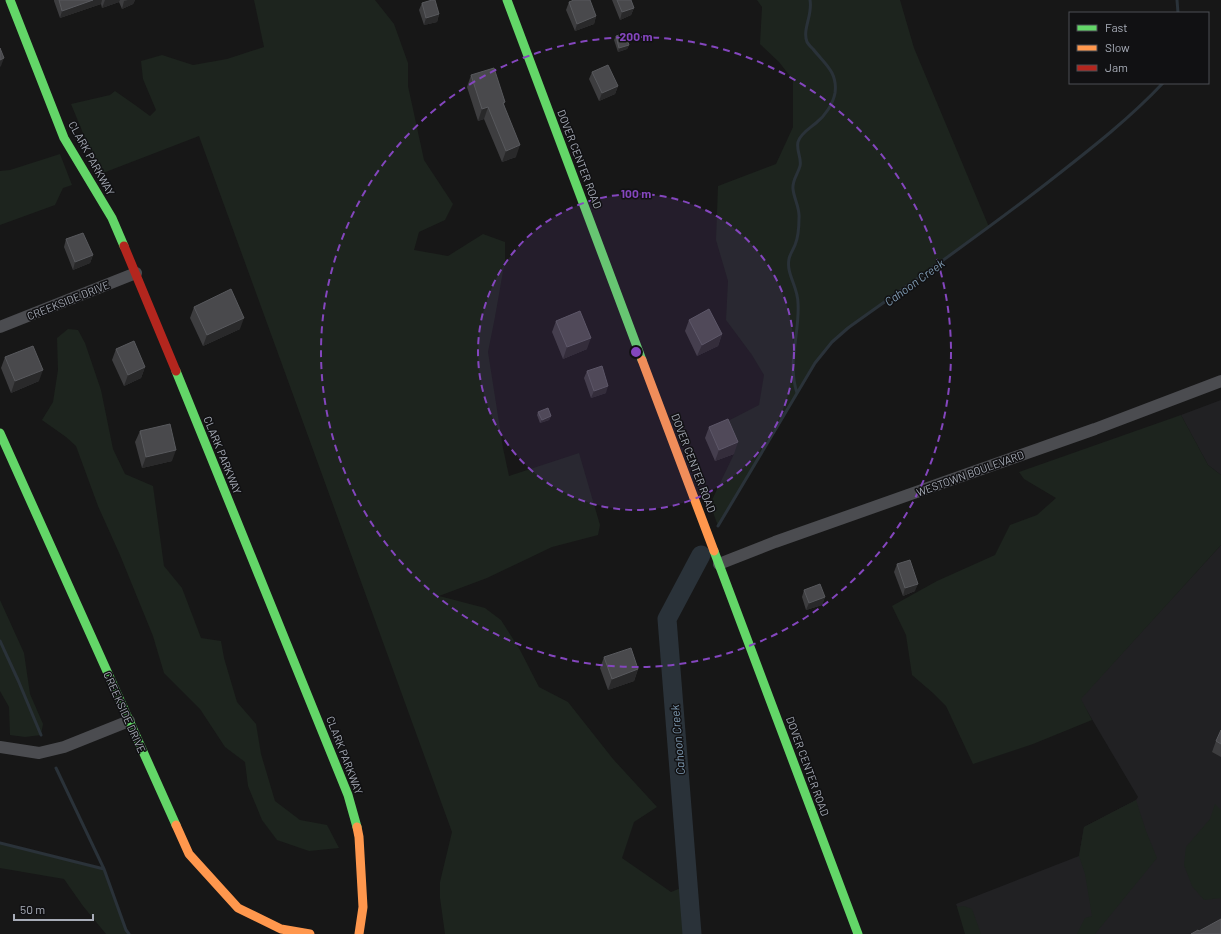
<svg xmlns="http://www.w3.org/2000/svg" width="1221" height="934" font-family="Barlow,sans-serif">
<style>
.built{fill:#212123}
.green{fill:#1d241e}
.lines{fill:none;stroke-linecap:round;stroke-linejoin:round}
.stream{stroke:#2a3239;stroke-width:3}
.river{stroke:#2a3239;stroke-width:19}
.street{stroke:#4b4c50;stroke-width:12}
.fast{stroke:#63d668;stroke-width:9}
.slow{stroke:#ff974d;stroke-width:9}
.jam{stroke:#b3261e;stroke-width:9}
.wall{fill:#3d3d3f}
.shaded-wall{fill:#29292a}
.building{fill:#49494c;stroke:#58595d}
.ring{fill:none;stroke:#8446be;stroke-width:2;stroke-dasharray:7 5}
.labels{text-anchor:middle;dominant-baseline:central;stroke-width:3;stroke-linejoin:round;paint-order:stroke}
.street-label{font-size:11px;fill:#a8adb8;stroke:#111113}
.water-label{font-size:12px;font-style:italic;fill:#7f9bb3;stroke:#111113}
.centre{fill:#8446be;stroke:#111113;stroke-width:2}
.ring-label{font-size:12px;text-anchor:middle;font-weight:bold;fill:#8446be;stroke:#111113;stroke-width:3;stroke-linejoin:round;paint-order:stroke}
</style>
<rect width="100%" height="100%" fill="#171717"/>
<!-- built -->
<path class="built" d="M1221,400V475L1208,465L1181,415Z
M1221,545V934H969L956,904L1079,856L1084,827L1136,800L1138,797L1080,699Z"/>
<!-- green -->
<path class="green" d="M254,0H375L394,24L408,63V86L424,160L453,204L445,220L419,232L414,250L448,256L483,234L505,242V260L495,317L488,352L503,448L509,476L579,453L600,525L598,535L552,547L487,578L439,596L485,608L501,620L520,650L539,687L568,702L613,759L657,807L634,822L622,858L671,892L688,885L692,934H445L440,898V882L452,832L199,136L103,173L90,150L71,104L110,95L115,91L135,105L150,116L156,110L143,79L141,61L162,55L193,65L227,59L264,47Z
M757,0H900L914,48L989,227L848,328L832,342L815,363L718,526L710,504L734,454L726,422L759,405L764,375L752,355L726,320L728,281L716,240L718,186L776,164L793,127V80L779,62L760,44L762,7Z
M60,154L72,185L63,188L55,205L0,225V171L10,170Z
M68,329L78,330L85,343L101,390L113,449L125,474L153,486L164,566L182,588L201,638L221,641L224,658L237,702L256,724L261,754L275,801L300,820L327,825L339,848L309,851L277,840L262,820L248,786L245,762L225,747L200,709L164,673L153,636L120,555L98,506L76,446L66,437L42,420L53,402L58,370L57,338Z
M1181,415L1208,465L1221,475V545L1081,699L1092,720L1033,744L973,764L946,706L933,693L912,675L906,635L892,606L937,581L995,555L1010,525L1037,515L1056,498L1024,479L1019,472Z
M0,600L24,653L30,694L43,724L41,735L25,737L10,735L9,707L0,691Z
M1136,800L1146,831L1157,858L1095,934H1077L1085,918L1092,916L1085,874L1079,856L1084,827Z
M1215,804L1221,810V898L1204,900L1192,886L1184,865L1186,847L1210,819Z
M0,843L104,869L126,930L129,934H106L83,906L64,879L0,868Z
M964,906L972,909L981,934H965L957,907Z"/>
<g class="lines">
<!-- stream -->
<path class="stream" d="M1177,0L1178,13
M797,393C787,363 800,333 798,303C798,287 786,274 789,259C790,254 793,250 795,245C798,238 799,226 799,218C800,208 794,199 793,189C792,180 798,174 800,166C802,158 796,151 798,142C800,134 810,128 816,123C825,116 833,104 835,93C838,72 824,63 813,49C811,47 808,44 807,42C802,29 813,15 810,0
M718,526L815,363L832,342L848,328C918,278 989,229 1056,176C1093,147 1130,118 1163,83
M0,641L18,680L41,735
M56,768L104,869L126,930L129,934
M0,843L104,869"/>
<!-- river -->
<path class="river" d="M692,934L667,619L701,555"/>
<!-- street -->
<path class="street" d="M0,327L136,273
M719,564L775,542L1095,429L1221,381
M0,747L39,753L64,747L129,721"/>
<!-- fast -->
<path class="fast" d="M10,0L64,138L112,218L124,246
M507,0L642,360
M176,371L348,795L357,827
M0,433L176,825
M714,551L858,934"/>
<!-- slow -->
<path class="slow" d="M642,360L714,551
M176,825L189,854L238,908L281,929L310,934
M357,827L359,837L363,907L359,934"/>
<!-- jam -->
<path class="jam" d="M124,246L176,371"/>
</g>
<!-- wall -->
<path class="wall" d="M54,0H135L133,4L122,9L119,2L102,8L101,4L60,18L54,1Z
M612,0H631L634,8L631,15L620,20Z
M569,2L596,16L594,24L575,31L566,10Z
M422,3L439,14L437,22L424,25L419,10Z
M616,36L629,45L627,49L618,52L614,40Z
M592,72L618,86L615,94L599,101L589,79Z
M471,75L505,102L504,104L516,157L502,162L484,119L478,121L467,87Z
M66,239L93,255L90,263L73,270L64,247Z
M194,307L240,329L203,346L190,318Z
M689,320L722,334L718,346L697,356L685,331Z
M556,321L587,349L563,359L552,332Z
M116,349L145,367L141,378L124,386L112,360Z
M5,357L39,381L11,393L1,368Z
M587,371L606,393L591,398L584,378Z
M538,412L551,416L549,420L540,423L537,415Z
M709,427L734,454L715,461L705,438Z
M140,431L172,461L142,468L135,442Z
M897,564L915,591L903,596L894,572Z
M804,590L825,597L822,605L806,610L802,597Z
M604,657L638,669L634,681L608,690L600,668Z
M1221,730V757L1212,752L1216,741Z"/>
<!-- shaded-wall -->
<path class="shaded-wall" d="M93,0H102L101,4L60,18L62,11Z
M105,0H120L119,2L102,8Z
M128,0H135L133,4L122,9L124,1Z
M634,8L631,15L620,20L622,12Z
M439,14L437,22L424,25L426,18Z
M596,16L594,24L575,31L577,24Z
M629,45L627,49L618,52L619,48Z
M4,58L1,66L0,67V60Z
M618,86L615,94L599,101L602,93Z
M488,107L484,119L478,121L482,109Z
M520,145L516,157L502,162L506,151Z
M93,255L90,263L73,270L75,262Z
M244,318L240,329L203,346L207,335Z
M722,334L718,346L697,356L702,345Z
M591,338L587,349L563,359L567,347Z
M145,367L141,378L124,386L128,375Z
M43,370L39,381L11,393L15,381Z
M608,386L606,393L591,398L594,391Z
M551,416L549,420L540,423L542,420Z
M738,442L734,454L715,461L719,450Z
M176,450L172,461L142,468L146,457Z
M918,584L915,591L903,596L905,588Z
M825,597L822,605L806,610L809,603Z
M638,669L634,681L608,690L612,679Z"/>
<!-- building -->
<path class="building" d="M59,0H93L62,11Z
M432,0H435L439,14L426,18L422,3Z
M574,0H590L596,16L577,24L569,2Z
M617,0H631L634,8L622,12Z
M625,33L629,45L619,48L616,36Z
M0,48L4,58L0,60Z
M608,65L618,86L602,93L592,72Z
M494,68L505,102L503,103L520,145L506,151L488,107L482,109L471,75Z
M83,233L93,255L75,262L66,239Z
M231,289L244,318L207,335L194,307Z
M709,309L722,334L702,345L689,320Z
M580,311L591,338L567,347L556,321Z
M134,341L145,367L128,375L116,349Z
M33,346L43,370L15,381L5,357Z
M602,366L608,386L594,391L587,371Z
M548,408L551,416L542,420L538,412Z
M728,419L738,442L719,450L709,427Z
M170,424L176,450L146,457L140,431Z
M910,560L918,584L905,588L897,564Z
M820,584L825,597L809,603L804,590Z
M631,648L638,669L612,679L604,657Z
M1221,730V744L1216,741Z
M1221,919V934H1191L1198,930L1199,931Z"/>
<!-- distance rings -->
<circle cx="636" cy="352" r="158" fill="#8446be" fill-opacity=".12"/>
<g class="ring">
<circle cx="636" cy="352" r="158"/>
<circle cx="636" cy="352" r="315"/>
</g>
<g class="labels">
<!-- street labels -->
<g class="street-label">
<text transform="translate(92 158) rotate(61)">CLARK PARKWAY</text>
<text transform="translate(580 159) rotate(69)">DOVER CENTER ROAD</text>
<text transform="translate(68 300) rotate(-22)">CREEKSIDE DRIVE</text>
<text transform="translate(223 455) rotate(68)">CLARK PARKWAY</text>
<text transform="translate(694 463) rotate(69)">DOVER CENTER ROAD</text>
<text transform="translate(970 473) rotate(-20)">WESTOWN BOULEVARD</text>
<text transform="translate(125 712) rotate(66)">CREEKSIDE DRIVE</text>
<text transform="translate(345 755) rotate(69)">CLARK PARKWAY</text>
<text transform="translate(808 766) rotate(70)">DOVER CENTER ROAD</text>
</g>
<!-- water labels -->
<g class="water-label">
<text transform="translate(914 282) rotate(-36)">Cahoon Creek</text>
<text transform="translate(677 740) rotate(-95)">Cahoon Creek</text>
</g>
</g>
<circle cx="636" cy="352" r="6" class="centre"/>
<g class="ring-label">
<text x="636" y="41">200 m</text>
<text x="636" y="198">100 m</text>
</g>
<!-- legend -->
<rect x="1069" y="12" width="140" height="72" fill="#111113" stroke="#4d4f55"/>
<rect x="1077" y="25" width="20" height="6" fill="#63d668" stroke="#4d4f55"/>
<text x="1105" y="32" font-size="12" fill="#a8adb8">Fast</text>
<rect x="1077" y="45" width="20" height="6" fill="#ff974d" stroke="#4d4f55"/>
<text x="1105" y="52" font-size="12" fill="#a8adb8">Slow</text>
<rect x="1077" y="65" width="20" height="6" fill="#b3261e" stroke="#4d4f55"/>
<text x="1105" y="72" font-size="12" fill="#a8adb8">Jam</text>
<!-- scale -->
<path d="M14 914v6h79v-6" fill="none" stroke="#a8adb8" stroke-width="2"/>
<text x="20" y="914" font-size="12" fill="#a8adb8" stroke="#111113" stroke-width="3" paint-order="stroke">50 m</text>
</svg>
